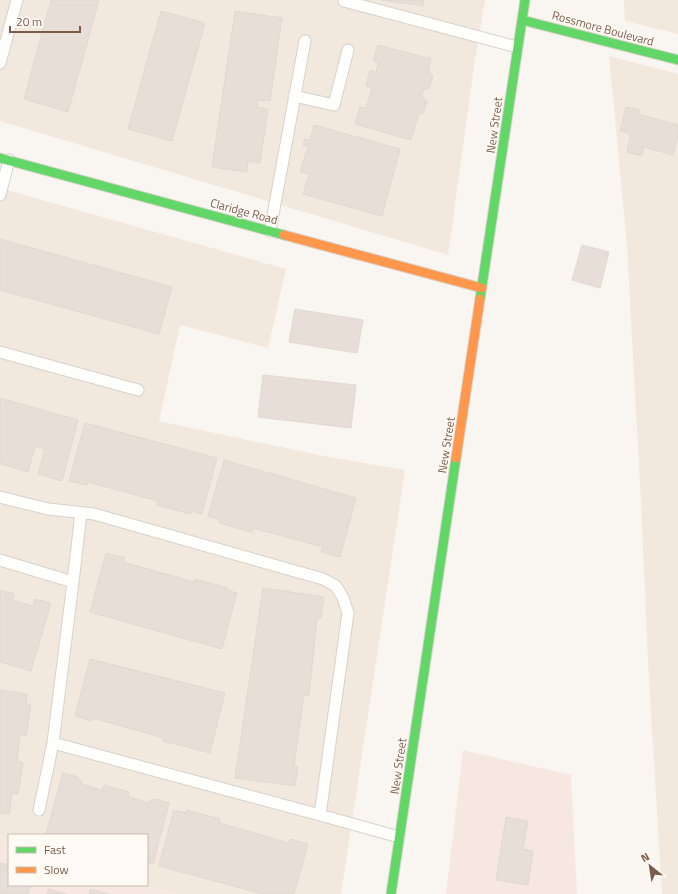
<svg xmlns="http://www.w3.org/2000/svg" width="678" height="894" font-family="'Titillium Web',sans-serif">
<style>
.residential{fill:#f2e8de}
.commercial{fill:#f6e8e1}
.building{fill:#e6ded7;stroke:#e2d8d2}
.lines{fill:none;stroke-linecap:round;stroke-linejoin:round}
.lane-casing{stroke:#d7d1cb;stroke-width:13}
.fast-casing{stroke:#d9d2cb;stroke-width:11}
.slow-casing{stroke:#d9d2cb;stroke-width:11}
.lane{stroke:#fefefd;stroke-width:11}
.fast{stroke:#63d668;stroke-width:9}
.slow{stroke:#ff974d;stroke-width:9}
.labels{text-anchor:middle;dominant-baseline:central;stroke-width:3;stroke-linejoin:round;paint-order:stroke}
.street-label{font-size:12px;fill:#7a5c4d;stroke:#fffaf3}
</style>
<rect width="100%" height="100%" fill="#f9f5f0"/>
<!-- residential -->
<path class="residential" d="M0,0H485L474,67L448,255L0,121Z
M624,0H678V34L625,21Z
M609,56L678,74V894H662L648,662L641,502L627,245Z
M0,188L286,269L268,348L180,325L159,421L328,457L405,470L341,894H175L142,885H147V835H9V848L0,846Z"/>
<!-- commercial -->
<path class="commercial" d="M463,750L571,775L577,894H446Z
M0,846L9,848V885H141L173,894H0Z"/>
<!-- building -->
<path class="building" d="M51,0H99L68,112L24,99Z
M381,0H424L423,6Z
M161,11L205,23L172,141L128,129Z
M235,11L282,18L270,101L258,100L257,107L268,109L260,163L248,161L247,172L212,167Z
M378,45L431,59L428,72L433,76L429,89H424L421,97L427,101L423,114L419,113L411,140L355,124L360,107L366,109L372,88L366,86L370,70L376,72L379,62L373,61Z
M626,107L639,110L638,114L678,125V135L673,155L644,147L642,156L627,152L631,134L620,131Z
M314,125L400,149L382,216L303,194L309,174L300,172L308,146L303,145L305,139L310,140Z
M0,239L172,287L159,334L0,290Z
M582,245L609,252L600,288L572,280Z
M295,309L363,320L357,353L289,342Z
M263,375L356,385L351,428L258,417Z
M0,398L78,420L62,481L38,474L45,449L35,446L28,472L0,464Z
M85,423L217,458L202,514L191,511V514L157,505L158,501L88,482L87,485L69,481Z
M224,460L356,498L340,557L321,552L323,547L253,528L252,532L219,523V519L208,516Z
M106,553L125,558L123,562L194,582L195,579L227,588V590L237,593L222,649L90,612Z
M263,588L324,597L321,618H317L309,696L304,695L294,766L298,767L295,786L235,778Z
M0,590L14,594L12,600L33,606L35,599L51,603L31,671L0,662Z
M90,659L225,693L210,753L163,741L164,738L93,718L92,721L75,716Z
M0,690L27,694L26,704L31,705L26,736L20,735L17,761L23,763L18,794L12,793L9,814L0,813Z
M63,773L78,777L77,779L82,781L81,784L102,790L104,785L129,792L128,797L149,803L150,800L155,799L169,803L153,864L147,862V835H49L46,834Z
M174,810L186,813L187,810L220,819L219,823L289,843L290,839L308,844L294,894H263L159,866Z
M506,817L528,821L523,849L533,851L528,885L496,880Z
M0,863L9,865V885H30L28,894H0Z
M48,889L67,894H47Z
M90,889L109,894H89Z"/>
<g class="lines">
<!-- lane casing -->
<g class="lane-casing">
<path id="lane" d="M345,0L344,1L517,47
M0,63L17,0
M294,96L334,105L348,50
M0,195L9,160
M270,231L305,41
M0,352L138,390
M0,497L48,509L94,514L323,579L336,586L343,598L348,613L320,815
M0,560L73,582L53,743L39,810
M73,582L81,513
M53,743L320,815L399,837"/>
</g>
<!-- fast casing -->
<g class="fast-casing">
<path id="fast" d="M522,20L678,60
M0,158L284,235
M480,299L525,0
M391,894L456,458"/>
</g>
<!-- slow casing -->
<g class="slow-casing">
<path id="slow" d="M284,235L482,288
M456,458L480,299"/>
</g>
<!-- lane -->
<use href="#lane" class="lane"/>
<!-- fast -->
<use href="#fast" class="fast"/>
<!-- slow -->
<use href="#slow" class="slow"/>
</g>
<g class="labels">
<!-- street labels -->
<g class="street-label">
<text transform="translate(603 28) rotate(15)">Rossmore Boulevard</text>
<text transform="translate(494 125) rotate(-82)">New Street</text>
<text transform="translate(244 211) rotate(15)">Claridge Road</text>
<text transform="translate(446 445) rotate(-81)">New Street</text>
<text transform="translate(398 766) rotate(-82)">New Street</text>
</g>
</g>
<!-- legend -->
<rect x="8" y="834" width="140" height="52" fill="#fffaf3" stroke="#cabbb1"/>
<rect x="16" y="847" width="20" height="6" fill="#63d668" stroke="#cabbb1"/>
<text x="44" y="854" font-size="12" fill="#7a5c4d">Fast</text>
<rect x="16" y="867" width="20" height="6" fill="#ff974d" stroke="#cabbb1"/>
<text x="44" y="874" font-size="12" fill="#7a5c4d">Slow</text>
<!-- north arrow -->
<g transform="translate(650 866) rotate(330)" stroke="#fffaf3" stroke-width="3" paint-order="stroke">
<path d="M0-3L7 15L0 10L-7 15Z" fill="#7a5c4d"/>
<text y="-6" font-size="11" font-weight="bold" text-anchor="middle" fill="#7a5c4d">N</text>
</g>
<!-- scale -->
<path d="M10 26v6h70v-6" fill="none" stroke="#7a5c4d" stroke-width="2"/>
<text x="16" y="26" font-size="12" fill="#7a5c4d" stroke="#fffaf3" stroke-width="3" paint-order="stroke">20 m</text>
</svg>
